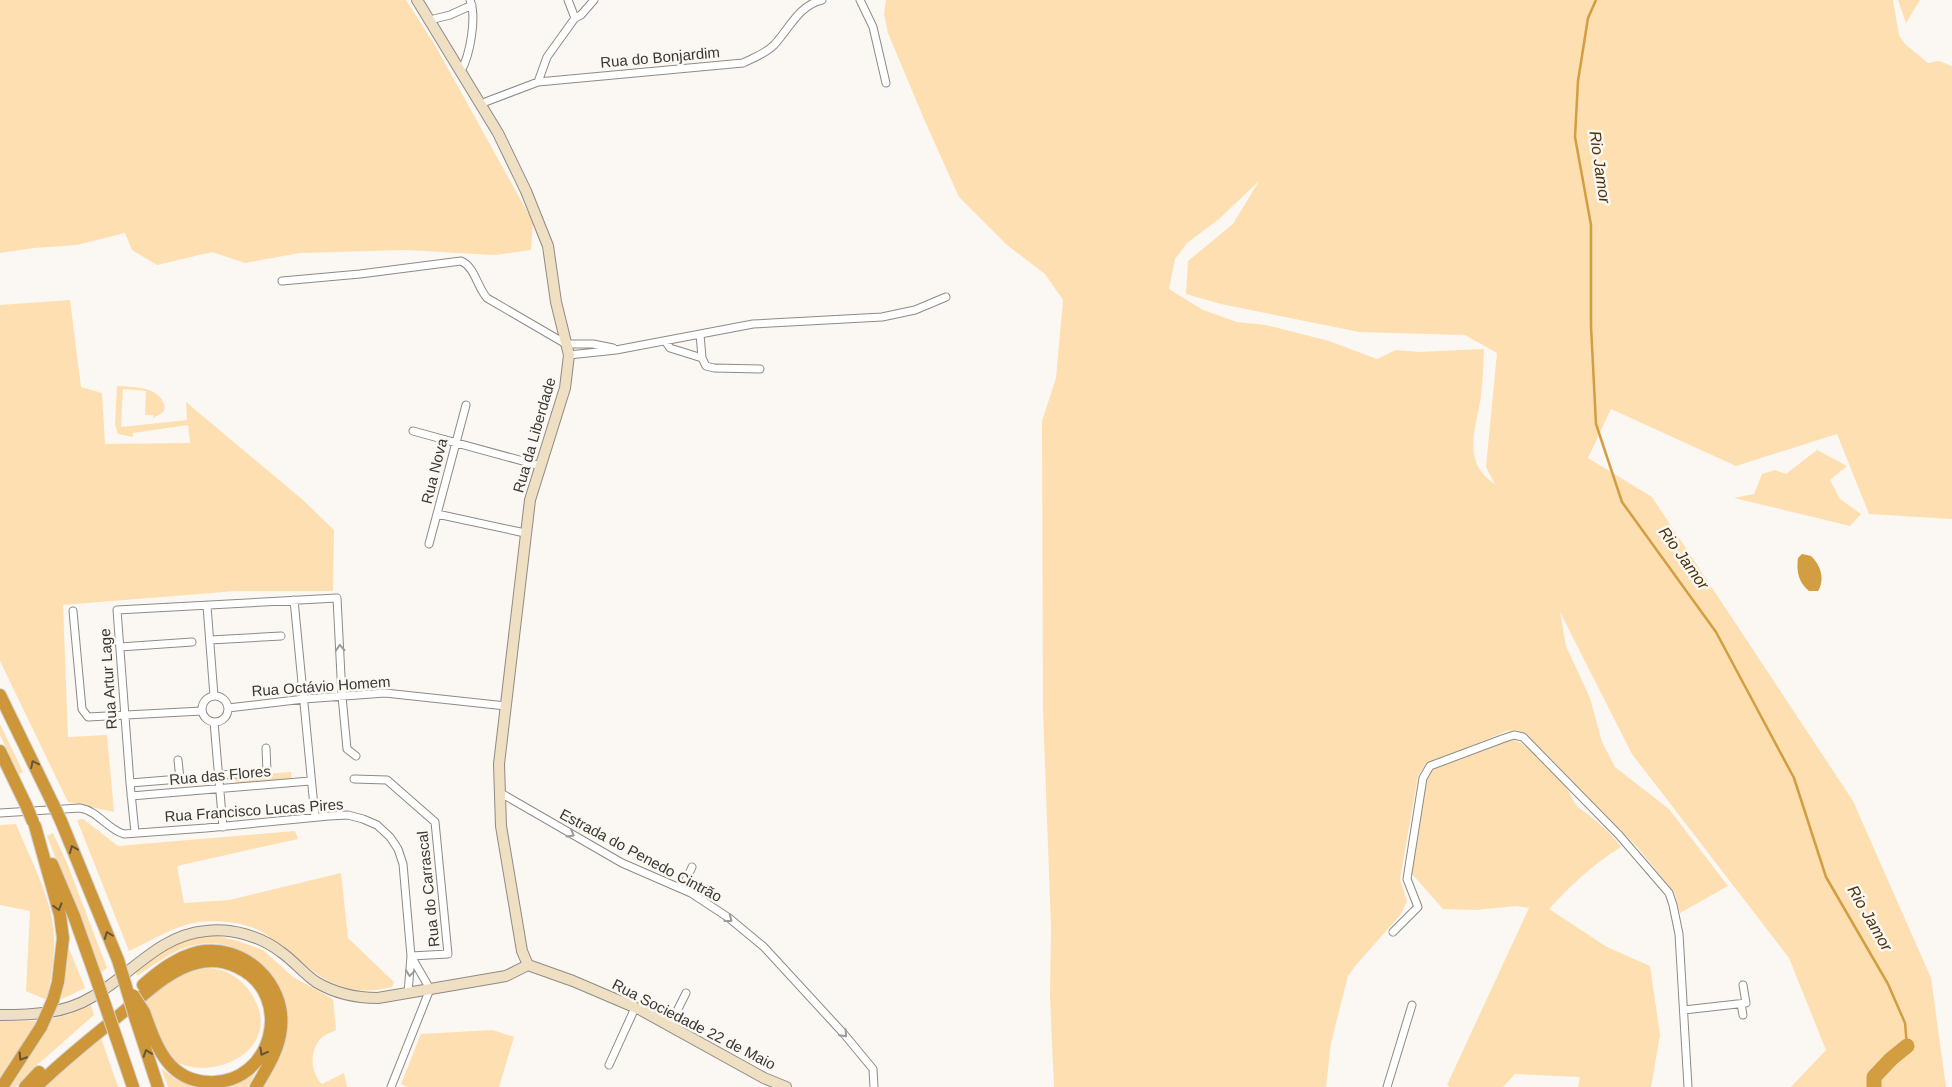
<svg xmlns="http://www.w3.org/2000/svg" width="1952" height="1087" font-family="Helvetica,sans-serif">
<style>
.green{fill:#fedfb1;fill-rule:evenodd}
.water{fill:#d39d42}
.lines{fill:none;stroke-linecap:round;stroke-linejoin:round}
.stream{stroke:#d39d42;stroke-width:2.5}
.river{stroke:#d39d42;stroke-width:15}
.street-casing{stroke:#8e8b86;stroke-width:9}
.secondary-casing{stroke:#8e8b86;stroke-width:12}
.highway-casing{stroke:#d3d3d3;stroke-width:14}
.street{stroke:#fff;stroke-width:7}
.secondary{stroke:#f0e0c3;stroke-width:10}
.highway{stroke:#cd9638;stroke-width:12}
.highway-bridge-casing{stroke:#d3d3d3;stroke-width:14;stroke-linecap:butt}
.highway-bridge{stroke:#cd9638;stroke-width:12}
.oneway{stroke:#9c9b9a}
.oneway2{stroke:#655436}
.labels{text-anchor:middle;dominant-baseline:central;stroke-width:5;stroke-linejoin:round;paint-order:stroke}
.street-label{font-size:15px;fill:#393735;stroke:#fbf7f2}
.water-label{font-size:16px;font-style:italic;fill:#4a330d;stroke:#fbf7f2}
</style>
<rect width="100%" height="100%" fill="#fbf7f2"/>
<!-- green -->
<path class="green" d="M0,0H406L436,47L533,222L531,250L495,255L406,250L300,253L245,263L212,252L157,265L132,250L125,233L77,245L34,248L0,253Z
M886,0H1893L1899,35L1905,44L1928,63L1939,61L1952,66V519L1869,514L1837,434L1736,466L1611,409L1588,458L1652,497L1853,801L1931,978L1946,1087H1791L1826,1050L1789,958L1632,754L1560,612L1566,646L1590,698L1602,742L1615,767L1669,809L1728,886L1680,913L1675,894L1638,848L1527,735L1517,730L1507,731L1426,764L1418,776L1400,879L1407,901L1401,914L1356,965L1348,976L1331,1043L1326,1087H1054L1050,997L1051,927L1043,711L1042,421L1056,378L1063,300L1045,274L1007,245L959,197L924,119L888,33L884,14ZM1259,181L1233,224L1188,261L1186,294L1221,304L1359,332L1465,335L1497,353L1486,467L1495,484C1461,462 1476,429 1481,396C1483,381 1483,365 1484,349L1419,352L1396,350L1377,359L1329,341L1266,325L1237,322L1203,310L1169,289L1175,259L1187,243L1219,219Z
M1898,0H1920L1906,23Z
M70,300L81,387L102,393L105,444L190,443L188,425L133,433V437L118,434L115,424L117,386C132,387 158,386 164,404C167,412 160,414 153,418V415H145L146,391L123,389L121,427L187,420L186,402L303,500L334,530L333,591H236L63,605L68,737L107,735L114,812L68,802L0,661V305Z
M1817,450L1847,466L1830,480L1840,499L1861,514L1850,526L1734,498L1754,494L1762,474L1775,470L1786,474Z
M0,724L23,772L19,774L0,735Z
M1514,740C1527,743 1558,776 1566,787C1570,793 1573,802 1578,807C1594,819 1609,830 1621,847C1592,865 1572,884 1549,909L1607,947L1650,966L1660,1035L1651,1087H1578L1580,1077L1515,1074L1503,1087H1450L1447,1085L1529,908L1517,906L1475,910L1443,909L1412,874L1425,780L1430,772L1439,766L1504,742Z
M291,772L292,781L236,785L235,776Z
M83,819L118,846L295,831L298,839L177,866L184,903L229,900L341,873L348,938L394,982L392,987C329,1003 308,961 262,932C244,922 219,920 199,922C175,925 151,941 129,951L77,820Z
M16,824C30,859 52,897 54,935C55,957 51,979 47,1000L26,991L30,911L0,905V825Z
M53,833L67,863L107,968L100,973L47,836Z
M218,936L238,941L263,950L293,977L333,999L336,1030C333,1032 328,1033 325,1035C309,1046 309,1071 322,1084L344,1073L347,1087H260L285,1006C283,990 274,979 263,967C243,946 215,938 187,947C172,951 151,967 137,976L135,969C165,949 181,937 218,936Z
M66,941L85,988L60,1000L64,985Z
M210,968C227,970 237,976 248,989C293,1049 207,1087 171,1058C158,1042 152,1018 145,999C167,983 182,971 210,968Z
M91,1005L94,1015L36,1066L16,1087H5L51,1019L70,1014Z
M0,1021H36L31,1034L0,1077Z
M493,1030L514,1037L499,1087H408L401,1084L421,1034Z
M101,1038L118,1087H42L47,1081Z
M161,1068L175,1079L194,1085L255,1074L248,1087H168Z"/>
<!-- water -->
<path class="water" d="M1802,554L1811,556C1821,565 1825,580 1818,591H1809C1799,583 1796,572 1798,558Z"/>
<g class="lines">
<!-- stream -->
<path class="stream" d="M1596,0L1588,18L1578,81L1575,137L1591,225V326L1596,424L1622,502L1716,632L1794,778L1826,877L1888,984L1905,1023L1907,1046"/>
<!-- river -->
<path class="river" d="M1874,1087V1077L1891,1059L1907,1046"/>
<!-- street casing -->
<g class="street-casing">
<path id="street" d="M568,0L575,18
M860,0L873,27L886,83
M430,20L450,15L472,5
M461,71C470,55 477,17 470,0
M538,82L547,57L575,18L581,15L594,0
M480,104L538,82L743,63C753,58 765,54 774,45C789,29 799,5 822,0
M282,281L360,274L461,261C475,267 477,287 487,298L566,344H593L613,348
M665,341L670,348L702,358L700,334
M569,355L616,350L753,324L882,317L915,310L946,297
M702,358L706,366L714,368L760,369
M413,431L541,466
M437,514L525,533
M429,544L466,405
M294,600L315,817
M207,606L214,696
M73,611L82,709L88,717L202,711
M210,640L281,636
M120,647L192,642
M202 709a13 13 0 1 1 26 0a13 13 0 1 1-26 0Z
M228,708L304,699L385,693L506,706
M214,722L223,827
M219,775L267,772L266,748
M130,783L180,779L178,760
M499,792L622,863L691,893L729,918L764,947L844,1034L873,1069L874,1087
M131,796L310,781
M0,813L80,808C98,811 107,829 124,834L206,828L329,816L348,815L363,819L377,825L390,837L398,849L403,864L411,956L448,954L435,822L387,780L354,779
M135,833L130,783L117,610L337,598L342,696L347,749L356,756
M682,889L692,867
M1393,932L1418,907L1407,879L1423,778L1430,766L1502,739L1514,735L1523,737L1619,835L1669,893L1673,905L1679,934L1688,1087
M1741,1004L1743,1015
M1684,1010L1746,1003L1743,985
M670,1025L686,993
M609,1065L635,1008
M391,1087L430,989L411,956L408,993
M1387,1087L1412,1005"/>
</g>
<!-- secondary casing -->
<g class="secondary-casing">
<path id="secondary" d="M417,0L498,133L526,191L548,246L556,302L569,355L565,388L530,500L499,764L501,826L522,951L528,965L573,981L641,1010L764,1078L786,1087
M0,1015C32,1015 64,1014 92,997C131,975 159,935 206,931C232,928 260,936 281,952C294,961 303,973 316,982C336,994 356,998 378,998L506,976L528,965"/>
</g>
<!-- highway casing -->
<g class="highway-casing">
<path id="highway" d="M0,695L53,804
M0,751L26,805
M61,821L118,960
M35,826L60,915L63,938L58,982L53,1000
M52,864L74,916L96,978
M143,985C159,971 177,957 198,952C243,943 286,983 281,1028C279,1050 267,1068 256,1087
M136,1020L158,1087
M116,1037L133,1087
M2,1087L41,1027
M25,1087L39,1072
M36,1087C63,1060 93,1037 122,1013C144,995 168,970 197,963C211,959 224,961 237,967C296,994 273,1086 208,1082C167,1080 156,1045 144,1012"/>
</g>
<!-- street -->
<use href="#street" class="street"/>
<!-- secondary -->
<use href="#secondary" class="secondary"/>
<!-- highway -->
<use href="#highway" class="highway"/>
<!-- highway-bridge casing -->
<g class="highway-bridge-casing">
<path id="highway-bridge" d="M53,804L61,821
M26,805L33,822
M118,960L136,1020
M96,978L116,1037
M133,995L144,1012
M41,1027L53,1000"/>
</g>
<!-- highway-bridge -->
<use href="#highway-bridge" class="highway-bridge"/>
</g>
<!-- one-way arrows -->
<defs><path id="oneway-chevron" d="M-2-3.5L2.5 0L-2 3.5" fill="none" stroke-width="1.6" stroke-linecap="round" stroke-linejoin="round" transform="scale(1.25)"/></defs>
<g class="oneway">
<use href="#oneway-chevron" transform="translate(340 648) rotate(-93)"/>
<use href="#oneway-chevron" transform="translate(571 834) rotate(30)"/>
<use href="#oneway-chevron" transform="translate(729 919) rotate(37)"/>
<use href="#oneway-chevron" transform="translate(410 973) rotate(95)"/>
<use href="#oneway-chevron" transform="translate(844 1034) rotate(47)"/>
</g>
<g class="oneway2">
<use href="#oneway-chevron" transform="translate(34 764) rotate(-116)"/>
<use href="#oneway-chevron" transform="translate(73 849) rotate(-113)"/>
<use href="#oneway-chevron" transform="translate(58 907) rotate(74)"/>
<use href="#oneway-chevron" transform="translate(108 935) rotate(-111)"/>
<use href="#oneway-chevron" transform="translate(263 1052) rotate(119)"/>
<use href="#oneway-chevron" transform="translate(147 1053) rotate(-109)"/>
<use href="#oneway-chevron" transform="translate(22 1057) rotate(122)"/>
</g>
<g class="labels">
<!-- street labels -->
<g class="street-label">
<text transform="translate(660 57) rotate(-5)">Rua do Bonjardim</text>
<text transform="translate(534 435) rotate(-74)">Rua da Liberdade</text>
<text transform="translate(434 471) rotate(-76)">Rua Nova</text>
<text transform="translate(108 679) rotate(-94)">Rua Artur Lage</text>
<text transform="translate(321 686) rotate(-4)">Rua Octávio Homem</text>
<text transform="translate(220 775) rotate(-5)">Rua das Flores</text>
<text transform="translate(254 810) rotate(-4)">Rua Francisco Lucas Pires</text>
<text transform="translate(641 855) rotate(28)">Estrada do Penedo Cintrão</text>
<text transform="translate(428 889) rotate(-96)">Rua do Carrascal</text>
<text transform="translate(694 1024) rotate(27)">Rua Sociedade 22 de Maio</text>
</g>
<!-- water labels -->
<g class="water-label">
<text transform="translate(1600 167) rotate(82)">Rio Jamor</text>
<text transform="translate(1684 558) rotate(54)">Rio Jamor</text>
<text transform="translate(1870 918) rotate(60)">Rio Jamor</text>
</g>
</g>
</svg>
